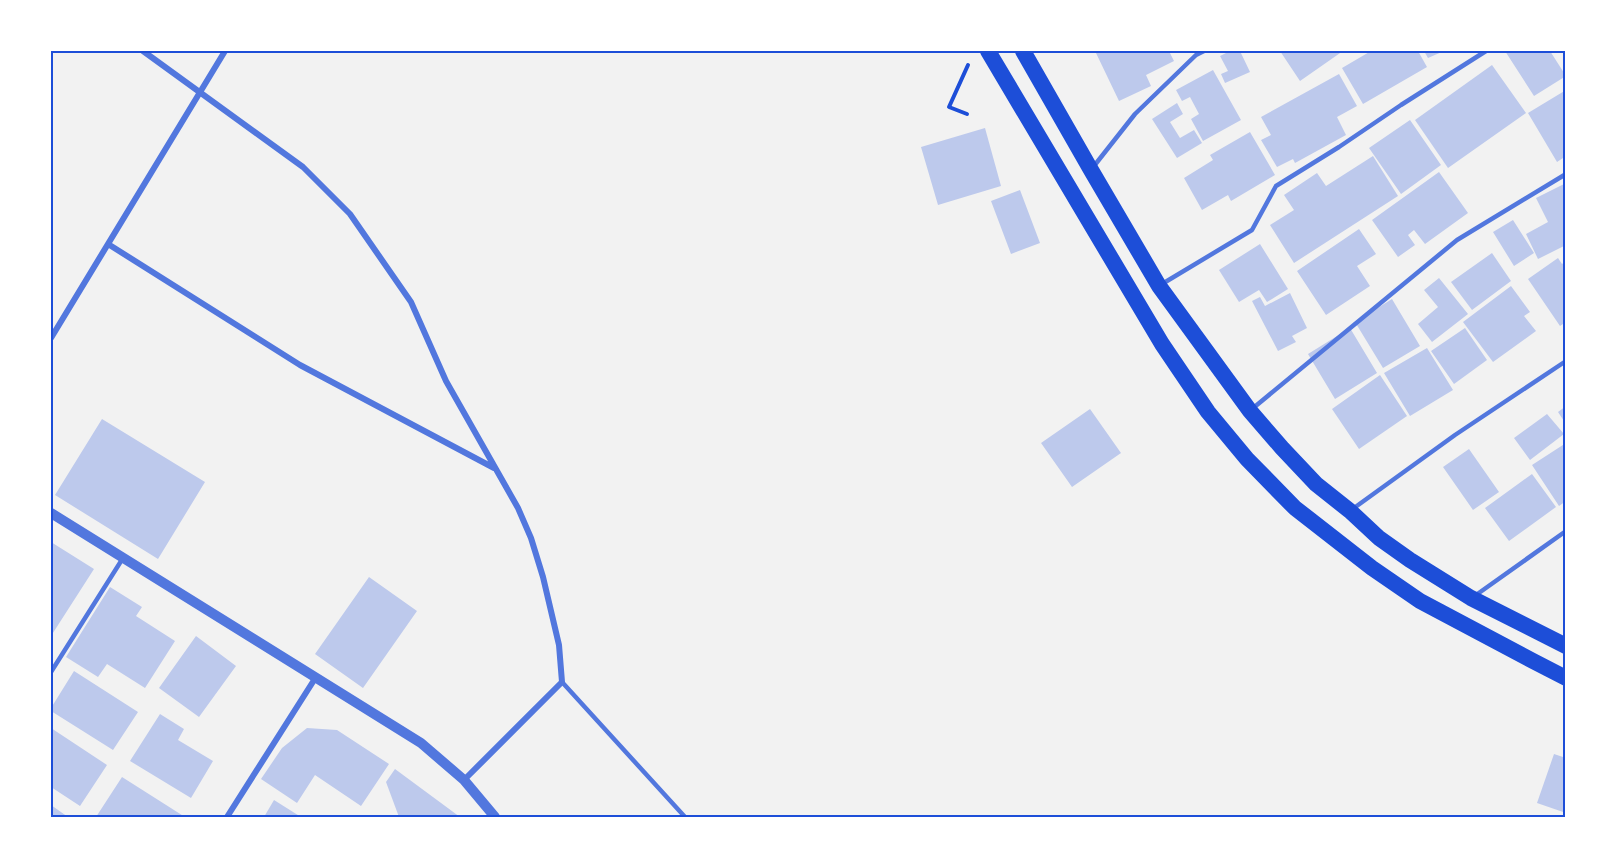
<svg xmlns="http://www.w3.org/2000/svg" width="1617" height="868" font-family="Georgia,serif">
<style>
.building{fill:#bdc9ec}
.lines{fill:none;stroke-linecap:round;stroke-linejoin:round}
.path{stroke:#1d4ed8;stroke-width:4}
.service{stroke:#5277de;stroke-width:4.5}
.minor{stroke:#5277de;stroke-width:6}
.tertiary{stroke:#5277de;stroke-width:10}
.trunk{stroke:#1d4ed8;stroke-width:16}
.neatline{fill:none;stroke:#1d4ed8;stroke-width:2}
</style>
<rect width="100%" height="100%" fill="#f2f2f2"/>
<!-- building -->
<path class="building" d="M1100,51H1169L1174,61L1146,75L1151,86L1119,101L1096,53Z
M1230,51H1240L1250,72L1225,83L1221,74L1228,71L1220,56Z
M1280,51H1343L1300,81Z
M1371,51H1418L1427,67L1363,104L1342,68Z
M1424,51H1444L1428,58Z
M1505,51H1550L1566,76L1534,96Z
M1492,65L1526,113L1448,168L1415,120Z
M1213,70L1241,120L1203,141L1191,119L1199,114L1190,97L1182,101L1176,90Z
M1339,74L1357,106L1337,117L1346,135L1295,163L1293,159L1277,167L1261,140L1271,135L1261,117Z
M1566,90V156L1557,162L1528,113Z
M1177,103L1183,114L1170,122L1180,138L1194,130L1202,143L1177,158L1152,119Z
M1410,120L1441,165L1401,194L1369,148Z
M985,128L1001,186L938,205L921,147Z
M1250,132L1275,175L1231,201L1228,195L1202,210L1184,178L1213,160L1210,155Z
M1373,156L1398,196L1294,263L1270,225L1294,210L1284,195L1317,173L1326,186Z
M1439,172L1468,213L1425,244L1414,230L1408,235L1415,245L1398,257L1372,220Z
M1566,183V245L1538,259L1526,234L1548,222L1536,198Z
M1020,190L1040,243L1011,254L991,201Z
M1513,220L1534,253L1514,266L1493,232Z
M1359,229L1376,254L1357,266L1370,286L1326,315L1297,271Z
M1260,244L1288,289L1267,302L1259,290L1239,302L1219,270Z
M1492,253L1511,281L1472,310L1451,282Z
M1558,258L1562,264L1566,261V322L1560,326L1528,279Z
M1439,278L1468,314L1432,342L1418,324L1438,307L1424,290Z
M1511,286L1530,312L1524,316L1536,331L1493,362L1463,322Z
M1290,293L1307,328L1292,336L1296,342L1278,351L1252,301L1260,297L1265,306Z
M1392,299L1420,346L1383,368L1355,322Z
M1350,328L1377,373L1335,399L1308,354Z
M1465,328L1487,360L1454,384L1431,351Z
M1427,348L1453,390L1410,416L1384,373Z
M1380,375L1407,416L1359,449L1332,409Z
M1566,406V424L1558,412Z
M1090,409L1121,453L1072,487L1041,443Z
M1547,414L1564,434L1530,460L1514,438Z
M102,419L205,482L158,559L55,495Z
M1566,443V501L1559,506L1532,465Z
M1469,449L1499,492L1473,510L1443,467Z
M1532,474L1556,507L1509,541L1485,508Z
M51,542L94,569L51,636Z
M369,577L417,611L363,688L315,654Z
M110,587L142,607L136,616L175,641L145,688L107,664L98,677L66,657Z
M196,636L236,666L199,717L159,688Z
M74,671L138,712L113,750L51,711V708Z
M160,714L184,729L178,740L213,761L191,798L130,761Z
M51,728L107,765L80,806L51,787Z
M307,728L337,730L389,764L361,806L315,775L297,803L261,779L282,748Z
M1554,754L1566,758V813L1537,803Z
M395,769L460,817H399L386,782Z
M122,777L185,817H96Z
M274,800L301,817H264Z
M51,805L68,817H51Z"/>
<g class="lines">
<!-- path -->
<path class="path" d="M967,114L949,107L968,65"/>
<!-- service -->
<path class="service" d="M1094,166L1135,114L1196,55L1204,51
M1162,284L1252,230L1276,186L1339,147L1401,105L1486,51
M1252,409L1457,240L1566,174
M1354,508L1455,435L1566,361
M1476,595L1566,531
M51,672L123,558
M562,682L685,817"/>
<!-- minor -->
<path class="minor" d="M143,51L303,167L350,214L411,302L446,381L518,508L531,538L543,577L559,645L562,682L464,780
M108,244L300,365L494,468
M51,338L225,51
M227,817L316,677"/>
<!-- tertiary -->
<path class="tertiary" d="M51,513L421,743L464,780L495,817"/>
<!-- trunk -->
<path class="trunk" d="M988,51L1162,344L1208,412L1247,459L1295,508L1372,568L1420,601L1533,661L1566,678
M1023,51L1091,170L1159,286L1250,411L1282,448L1316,484L1350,511L1379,538L1410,560L1471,598L1566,646"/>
</g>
<!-- border -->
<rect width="1617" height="868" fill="none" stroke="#ffffff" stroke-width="105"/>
<rect x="52" y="52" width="1512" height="764" class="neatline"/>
</svg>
